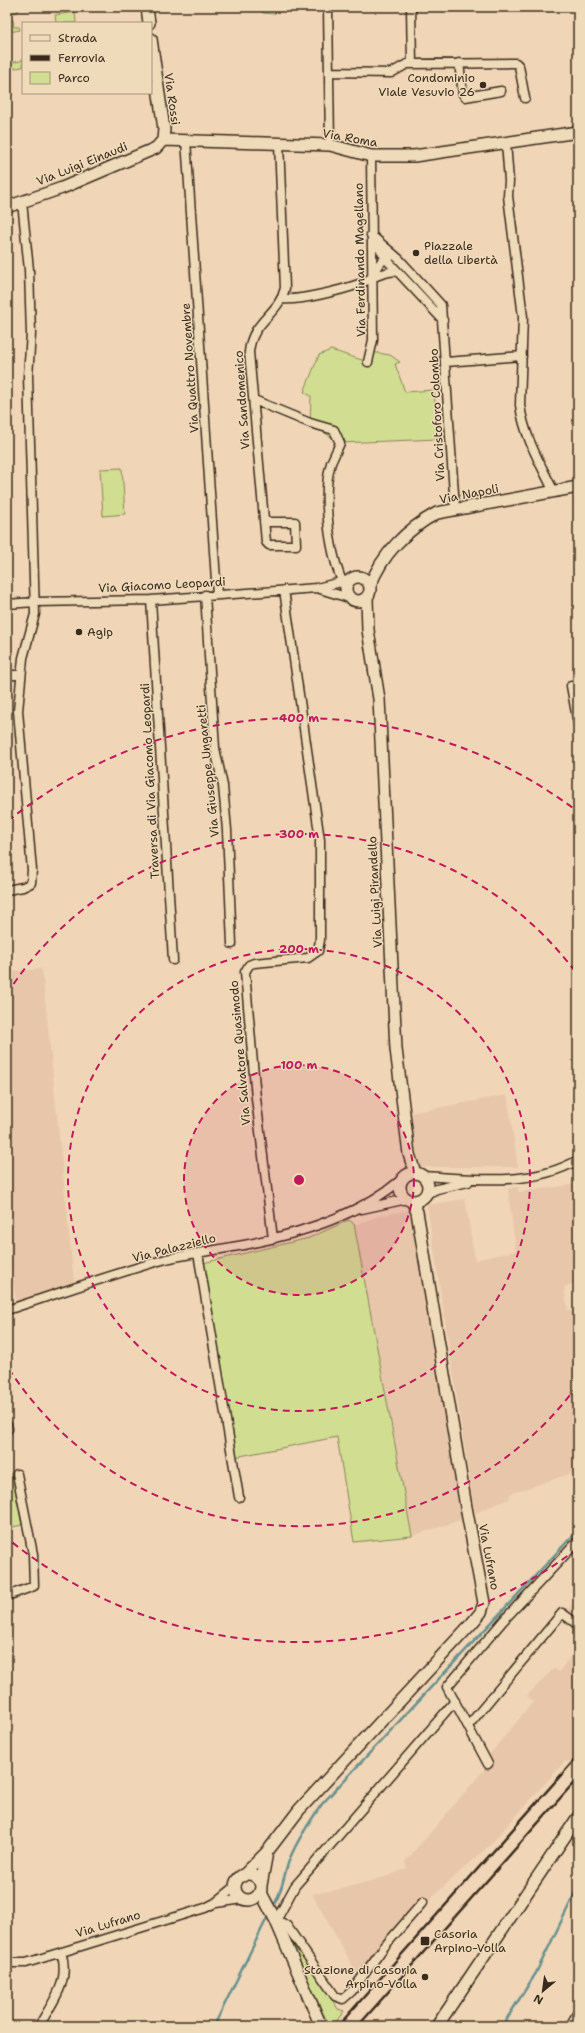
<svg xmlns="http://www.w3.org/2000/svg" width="585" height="2033" font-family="'Shantell Sans',sans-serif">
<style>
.built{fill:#e7c6aa}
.green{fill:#d1de92;stroke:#868458}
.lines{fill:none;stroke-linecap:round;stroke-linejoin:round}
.stream{stroke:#67918f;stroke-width:2.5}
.street-casing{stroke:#3b2a1e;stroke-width:11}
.secondary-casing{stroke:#3b2a1e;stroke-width:14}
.street{stroke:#efdbb9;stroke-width:8}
.secondary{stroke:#efdbb9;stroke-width:11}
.rail{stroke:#3b2a1e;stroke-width:2.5}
.ring{fill:none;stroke:#c2185b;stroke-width:2;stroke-dasharray:7 5}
.poi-dot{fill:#3b2a1e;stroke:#efdbb9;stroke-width:1.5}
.labels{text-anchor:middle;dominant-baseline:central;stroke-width:3;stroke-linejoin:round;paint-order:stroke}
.poi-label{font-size:12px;fill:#3b2a1e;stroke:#efdbb9;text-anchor:start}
.street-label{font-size:12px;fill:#3b2a1e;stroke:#efdbb9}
.centre{fill:#c2185b;stroke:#efdbb9;stroke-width:2}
.ring-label{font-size:12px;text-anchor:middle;font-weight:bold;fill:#c2185b;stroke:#efdbb9;stroke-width:3;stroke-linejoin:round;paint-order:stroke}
</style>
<rect width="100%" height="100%" fill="#f0d6b6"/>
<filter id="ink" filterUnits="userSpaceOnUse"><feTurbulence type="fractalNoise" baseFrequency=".025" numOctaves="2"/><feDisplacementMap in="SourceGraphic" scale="8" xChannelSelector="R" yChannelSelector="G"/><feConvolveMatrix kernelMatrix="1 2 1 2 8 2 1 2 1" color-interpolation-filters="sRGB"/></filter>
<g filter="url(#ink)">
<!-- built -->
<path class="built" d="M42,969L74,1282L16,1303L7,1229V972Z
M507,1095L518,1167H418L410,1113Z
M578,1181V1283L564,1287L568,1311L578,1309V1471L510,1494L509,1499L475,1513L427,1205L465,1199L475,1260L516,1251L508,1189L518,1187L519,1192L570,1185Z
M412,1210L430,1334L461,1520L412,1536L354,1225L382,1215Z
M578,1597V1631L561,1618Z
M578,1645V1753L570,1762L565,1761L490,1845L433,1896L385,1952L365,1980L359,1977L312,1894L341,1889L389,1876L407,1868L405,1862L484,1770L489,1755L533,1702L527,1696L554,1668L559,1672Z"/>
<!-- green -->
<path class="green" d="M7,7H18V12L7,14Z
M261,7H275L276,12L274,14L263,13Z
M75,12L76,23H56L55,15Z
M13,20L14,27H19L20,30L9,32L7,21Z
M7,53L8,63L21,61L23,58V67L7,69Z
M331,350L368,362L371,352L390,355L400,362L395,364L405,392L434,390L438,439L340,443L310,423L311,396L304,392L319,355Z
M122,468L125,514L103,516L100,469Z
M349,1220L354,1224L412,1536L354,1542L337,1437L235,1457L203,1263L309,1238Z
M12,1474L22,1525L7,1528V1475Z
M293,1941L338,2009L344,2011L333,2026H329L291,1943Z"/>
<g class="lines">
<!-- stream -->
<path class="stream" d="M275,1903C283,1889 284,1873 290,1858C298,1839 310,1821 322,1804L578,1530
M214,2026L267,1918
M502,2026L536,1973L578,1887"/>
<!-- street casing -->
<g class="street-casing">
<path id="street" d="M328,7L330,145
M411,7L412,64
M459,63L463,94L465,97L501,91
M329,72L391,73L407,64L516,63L519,66L525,98
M186,140L217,595
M506,142L509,181L508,196L523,317L520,405C524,436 540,463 554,492
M371,235L399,259L441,305L455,508
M375,241L386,259L443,320
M372,276L381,262L389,258
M282,299C299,301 342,290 359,284C372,278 382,272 397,271
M368,362L373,340L371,156
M446,362L522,356
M254,400L310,423L334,430L340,443C337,450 334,456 331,463C321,496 330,557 345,588
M264,522H295L296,545H269L266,542L249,352C252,320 279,315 285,288L279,143
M320,589L349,598
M205,595L215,748L223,786L227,830L232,944
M151,600L173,960
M7,604L35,602L151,600L317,588L349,580
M7,675H21
M571,686L578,724
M7,890L23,887L31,883L32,870L18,711L23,658L35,614L28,376L31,334L29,270L22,202
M423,1176C475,1179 531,1187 578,1160
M426,1194L437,1189L468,1182
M362,1209L407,1199
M273,1239L256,1098L245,972L249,965L254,963L308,958L318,951L320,940V840L284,590
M198,1253L239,1497
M7,1310C60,1293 113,1274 166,1259C192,1253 218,1250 244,1245C298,1234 359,1216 402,1179
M7,1425L8,1429
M7,1596L34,1586L33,1554L17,1474
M468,1726L562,1613L578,1625
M488,1764L447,1687L503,1621L578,1541
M423,1902L384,1947L352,1991L343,1999L335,1996L287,1926L279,1921H276L295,1886L455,1701
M216,1903L243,1899
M7,1963H26L205,1908L215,1903L236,1886
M39,2026C53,2001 71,1981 61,1952
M570,2026L578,2012"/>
</g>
<!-- secondary casing -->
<g class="secondary-casing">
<path id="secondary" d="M147,7L149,23
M151,39L164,129L163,140
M163,140L330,145L371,156H414L578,132
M7,207L62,188L156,148L163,140
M346 589a12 12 0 1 1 24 0a12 12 0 1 1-24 0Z
M370,586C382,554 407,529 437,513L578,487
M367,598L368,630L379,699L396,1049L409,1154L415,1173
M400 1187a14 14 0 1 1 28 0a14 14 0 1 1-28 0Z
M235 1887a13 13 0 1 1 26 0a13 13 0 1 1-26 0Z
M243,1876L267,1852L299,1810L472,1623L481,1612L484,1603L466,1507L417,1212L412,1201
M261,1885L267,1852
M260,1891L276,1921L321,2026
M437,2026L578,1817"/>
</g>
<!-- street -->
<use href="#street" class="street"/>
<!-- secondary -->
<use href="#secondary" class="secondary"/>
<!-- rail -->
<path class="rail" d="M338,2026L578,1756
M358,2026L578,1778"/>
</g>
</g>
<!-- distance rings -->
<circle cx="299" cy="1180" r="115" fill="#c2185b" fill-opacity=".12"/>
<g class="ring">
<circle cx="299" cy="1180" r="115"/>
<circle cx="299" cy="1180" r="231"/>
<path d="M577 1386A346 346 0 0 1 7 1366M7 994A346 346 0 0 1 577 974"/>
<path d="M577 1549A462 462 0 0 1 8 1539M8 821A462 462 0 0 1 577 811"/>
</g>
<!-- markers -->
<g class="poi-dot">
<circle cx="483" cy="85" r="4"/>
<circle cx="416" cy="253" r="4"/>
<circle cx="79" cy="632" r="4"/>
<rect x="420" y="1936" width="10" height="10" rx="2"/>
<circle cx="425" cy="1977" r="4"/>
</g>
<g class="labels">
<!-- poi labels -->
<g class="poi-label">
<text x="475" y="78" text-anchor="end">Condominio<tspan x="475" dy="14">Viale Vesuvio 26</tspan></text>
<text x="424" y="246">Piazzale<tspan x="424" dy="14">della Libertà</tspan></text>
<text x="87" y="632">Agip</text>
<text x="434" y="1934">Casoria<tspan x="434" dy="14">Arpino-Volla</tspan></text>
<text x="417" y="1970" text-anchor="end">Stazione di Casoria<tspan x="417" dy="14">Arpino-Volla</tspan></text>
</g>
<!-- street labels -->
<g class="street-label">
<text transform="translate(172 99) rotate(82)">Via Rossi</text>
<text transform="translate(350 138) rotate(10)">Via Roma</text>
<text transform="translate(82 164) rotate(-22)">Via Luigi Einaudi</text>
<text transform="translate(360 260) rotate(-91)">Via Ferdinando Magellano</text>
<text transform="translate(190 368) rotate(-94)">Via Quattro Novembre</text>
<text transform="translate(242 400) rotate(-94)">Via Sandomenico</text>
<text transform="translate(437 415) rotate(-93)">Via Cristoforo Colombo</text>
<text transform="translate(469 494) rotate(-11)">Via Napoli</text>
<text transform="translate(162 585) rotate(-3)">Via Giacomo Leopardi</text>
<text transform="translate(208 771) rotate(-96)">Via Giuseppe Ungaretti</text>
<text transform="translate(150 781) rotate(-93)">Traversa di Via Giacomo Leopardi</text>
<text transform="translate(375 892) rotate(-93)">Via Luigi Pirandello</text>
<text transform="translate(240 1053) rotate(-95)">Via Salvatore Quasimodo</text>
<text transform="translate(174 1248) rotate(-14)">Via Palazziello</text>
<text transform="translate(489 1557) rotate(79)">Via Lufrano</text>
<text transform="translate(108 1924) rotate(-17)">Via Lufrano</text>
</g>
</g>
<circle cx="299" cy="1180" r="6" class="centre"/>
<g class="ring-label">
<text x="299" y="722">400 m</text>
<text x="299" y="838">300 m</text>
<text x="299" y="953">200 m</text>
<text x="299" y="1069">100 m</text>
</g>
<!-- margin -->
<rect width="585" height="2033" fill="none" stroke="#efdbb9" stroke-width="24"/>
<rect x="12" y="12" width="561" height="2009" fill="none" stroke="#3b2a1e" stroke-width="1.5" filter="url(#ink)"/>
<!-- legend -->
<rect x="22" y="22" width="130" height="72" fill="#efdbb9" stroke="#a7947b"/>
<rect x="30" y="35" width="20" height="6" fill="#efdbb9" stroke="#a7947b"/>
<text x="58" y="42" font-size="12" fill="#3b2a1e">Strada</text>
<rect x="30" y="55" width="20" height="6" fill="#3b2a1e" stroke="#a7947b"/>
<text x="58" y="62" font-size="12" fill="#3b2a1e">Ferrovia</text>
<rect x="30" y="72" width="20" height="12" fill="#d1de92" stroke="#a7947b"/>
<text x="58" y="82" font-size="12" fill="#3b2a1e">Parco</text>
<!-- north arrow -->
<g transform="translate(543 1991) rotate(209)" stroke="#efdbb9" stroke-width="3" paint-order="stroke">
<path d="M0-3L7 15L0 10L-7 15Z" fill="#3b2a1e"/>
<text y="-6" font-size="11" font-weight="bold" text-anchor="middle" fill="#3b2a1e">N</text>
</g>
</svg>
